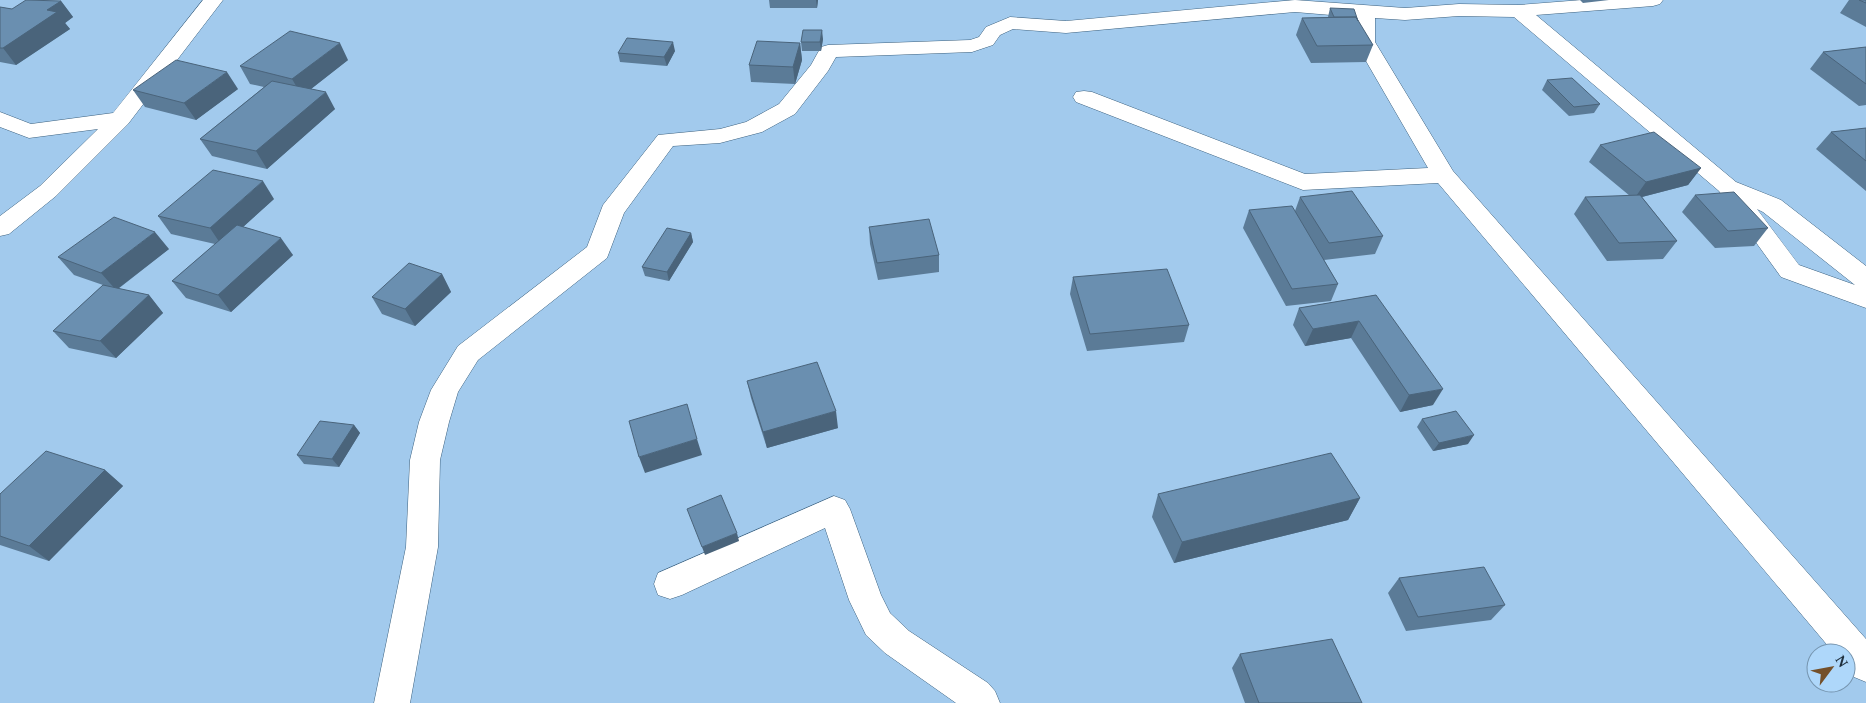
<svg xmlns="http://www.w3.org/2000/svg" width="1866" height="703" font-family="Spectral,serif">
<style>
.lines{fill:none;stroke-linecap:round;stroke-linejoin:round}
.minor-casing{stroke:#3c617f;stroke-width:1}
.minor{fill:#fff;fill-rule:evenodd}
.wall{fill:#5b7b97}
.shaded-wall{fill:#4a647b}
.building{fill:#6a8fb0;stroke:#4a647b}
</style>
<rect width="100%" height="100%" fill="#a2caed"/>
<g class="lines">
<!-- minor casing -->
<g class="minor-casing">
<path id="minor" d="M203,0H223L128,124L56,196L9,234L0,236V216L40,186L98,129L29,138L0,127V112L31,124L113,113Z
M1295,0L1405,8L1459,4L1519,5L1582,0H1663L1660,4L1653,6L1536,15L1736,182L1781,200L1866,266V308L1781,277L1719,191L1514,17L1459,16L1405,20L1375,18V42L1453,171L1866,639V682L1854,677L1846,668V653H1834L1438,183L1303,190L1076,102L1073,97L1076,92L1084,91L1092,92L1305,174L1428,168L1355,42V17L1295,12L1066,33L1013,29L1000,35L993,45L972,52L836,57L828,71L795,114L762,132L720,143L673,146L624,213L607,258L478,360L458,392L449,422L440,460L438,547L410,703H374L406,547L410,460L419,422L431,390L458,346L587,247L603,205L658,135L720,129L746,122L779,104L811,65L821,47L828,45L970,40L979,37L986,27L1010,17L1066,21ZM1757,209L1763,212L1855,285L1799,265Z
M834,496L845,500L850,509L881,595L890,613L909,631L988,683L995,691L1000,703H956L885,653L866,635L849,600L825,528L682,595L670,599L658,595L654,584L658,573Z"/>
</g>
<!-- minor -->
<use href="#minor" class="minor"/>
</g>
<!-- wall -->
<path class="wall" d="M769,0H818L817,8H770Z
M1580,0H1609L1583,3Z
M1849,0H1866V27L1840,13Z
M61,1L73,17L65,23L70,29L16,65L0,62V7L12,9Z
M1330,8L1358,21L1373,45L1366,62L1311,63L1296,35L1302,18L1328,17Z
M823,39L821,51H802L801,42Z
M800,43L802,60L795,84L751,82L749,65Z
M1866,47V105L1859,106L1810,69L1823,52Z
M675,51L667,66L620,62L618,53Z
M348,60L311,89L335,109L267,169L212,156L200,139L264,87L250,84L240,66Z
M1547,80L1600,104L1594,113L1569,116L1542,90Z
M238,89L196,120L145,107L133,90Z
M1866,128V191L1816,149L1831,132Z
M1600,145L1701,168L1688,185L1642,197L1677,241L1663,259L1607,261L1574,214L1585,197L1630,196L1589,162Z
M1695,195L1768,228L1754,246L1715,248L1682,212Z
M1300,197L1383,236L1375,254L1324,260L1338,284L1331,301L1286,306L1243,228L1249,210L1295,211Z
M274,199L243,227L293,255L231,312L186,298L172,281L215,244L171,234L158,216Z
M869,227L939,255V272L878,280L870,244Z
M691,233L693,242L669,281L645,276L642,267Z
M169,249L118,289L149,295L163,313L116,358L69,348L53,331L103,285L74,275L58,257Z
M442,274L451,292L415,326L382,314L372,297Z
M1073,277L1189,325L1184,342L1087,351L1070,294Z
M1376,295L1433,405L1400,412L1351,338L1305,346L1293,325L1299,308Z
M747,381L838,428L767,448L751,398Z
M1422,419L1468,444L1433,451L1417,427Z
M354,425L360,433L339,467L304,464L297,455Z
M105,470L123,486L49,561L0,545V494Z
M1158,494L1360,498L1348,520L1174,563L1152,517Z
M1399,578L1505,605L1491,620L1406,631L1388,593Z
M1240,654L1362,703H1245L1232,668Z"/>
<!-- shaded-wall -->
<path class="shaded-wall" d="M816,0H818L817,8Z
M61,1L73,17L65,23L70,29L16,65L3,48L47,10Z
M822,30L823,39L821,51L820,42Z
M673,42L675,51L667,66L664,57Z
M340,43L348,60L302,96L292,79Z
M800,43L802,60L795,84L793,67Z
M227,72L238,89L196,120L184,103Z
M326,92L335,109L267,169L256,151Z
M1701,168L1688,185L1634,199L1646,182Z
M263,181L274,199L222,246L210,228Z
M155,232L169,249L116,290L101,273Z
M691,233L693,242L669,281L667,272Z
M281,238L293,255L231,312L218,295Z
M442,274L451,292L415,326L405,309Z
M149,295L163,313L116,358L100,341Z
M1359,321L1351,338L1305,346L1313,329Z
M1443,389L1433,405L1400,412L1409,395Z
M836,411L838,428L767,448L763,432Z
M354,425L360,433L339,467L332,459Z
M1474,435L1468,444L1433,451L1439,443Z
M697,439L702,455L645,473L639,457Z
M105,470L123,486L49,561L29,546Z
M1360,498L1348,520L1174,563L1182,542Z
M737,533L739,541L705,555L702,547Z"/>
<!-- building -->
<path class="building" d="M26,0L61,1L47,10L57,12L3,48H0V7L12,9Z
M1859,0H1866V3Z
M1330,8L1354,9L1358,21L1356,17H1334Z
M1356,17L1373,45L1317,46L1302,18Z
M803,30H822L820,42H801Z
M290,31L340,43L292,79L240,66Z
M627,38L673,42L664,57L618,53Z
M757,41L800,43L793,67L749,65Z
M1866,47V84L1823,52Z
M176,60L227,72L184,103L133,90Z
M1572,78L1600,104L1574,107L1547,80Z
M272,81L326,92L256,151L200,139Z
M1866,128V161L1831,132Z
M1654,132L1701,168L1646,182L1600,145Z
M213,170L263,181L210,228L158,216Z
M1352,191L1383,236L1329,243L1300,197Z
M1734,192L1768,228L1728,231L1695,195Z
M1640,195L1677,241L1619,243L1585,197Z
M1292,206L1338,284L1292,289L1249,210Z
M114,217L155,232L101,273L58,257Z
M929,219L939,255L877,263L869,227Z
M237,225L281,238L218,295L172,281Z
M667,228L691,233L667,272L642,267Z
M409,263L442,274L405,309L372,297Z
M1167,269L1189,325L1090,334L1073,277Z
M103,285L149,295L100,341L53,331Z
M1376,295L1443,389L1409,395L1359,321L1313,329L1299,308Z
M817,362L836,411L763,432L747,381Z
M687,404L697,439L639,457L629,421Z
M1456,411L1474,435L1439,443L1422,419Z
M320,421L354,425L332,459L297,455Z
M46,451L105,470L29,546L0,536V494Z
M1331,453L1360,498L1182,542L1158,494Z
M721,495L737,533L702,547L687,509Z
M1484,567L1505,605L1418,617L1399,578Z
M1332,639L1362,703H1259L1240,654Z"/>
<!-- north arrow -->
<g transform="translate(1831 668) rotate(58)"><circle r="24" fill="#aed7fa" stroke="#7594ae"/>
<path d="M0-4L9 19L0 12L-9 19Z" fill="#74502a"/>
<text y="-8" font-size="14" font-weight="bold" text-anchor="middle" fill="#1f2f3d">N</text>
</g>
</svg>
